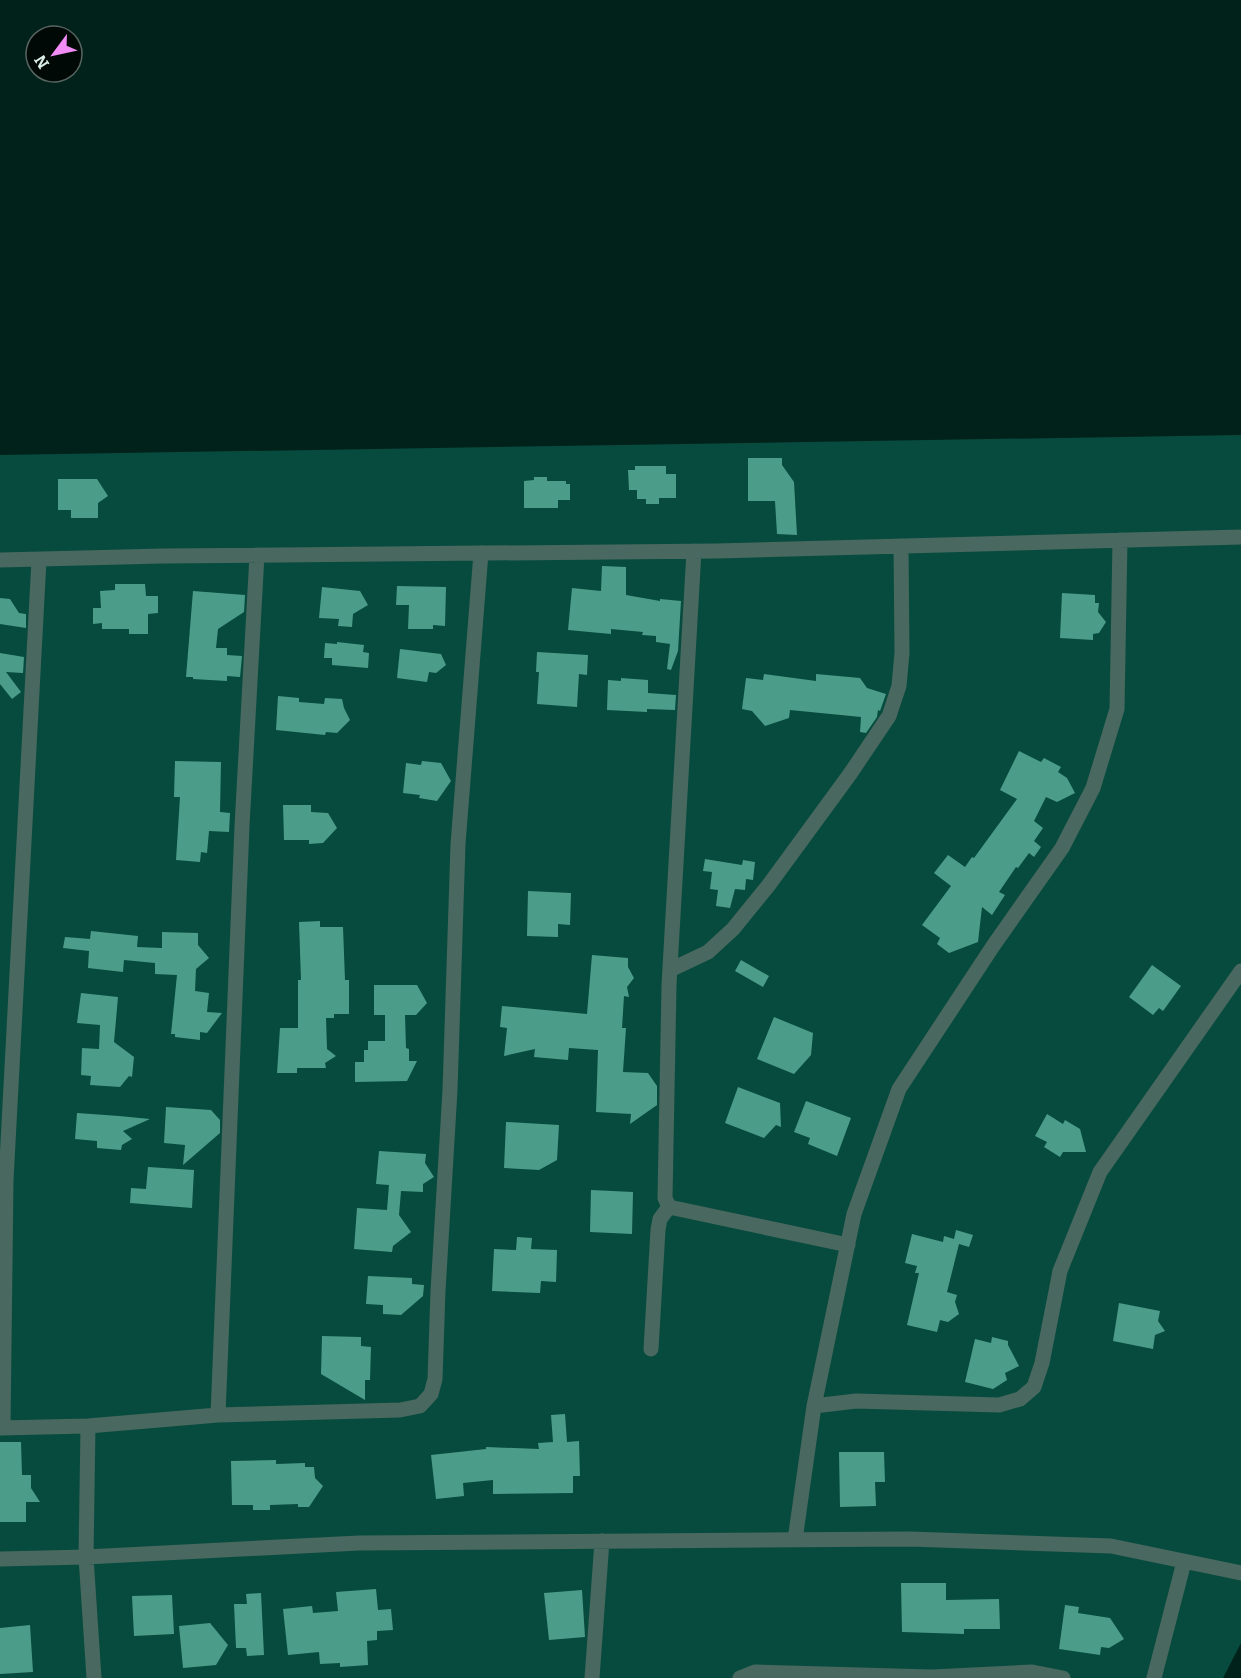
<svg xmlns="http://www.w3.org/2000/svg" width="1241" height="1678" font-family="Bitter,serif">
<style>
.green{fill:#074b3e}
.building{fill:#4b9d89}
.lines{fill:none;stroke-linecap:round;stroke-linejoin:round}
.minor{stroke:#49685f;stroke-width:15}
</style>
<rect width="100%" height="100%" fill="#00221b"/>
<!-- green -->
<path class="green" d="M1241,435V1643L1223,1678H0V455Z"/>
<!-- building -->
<path class="building" d="M748,458H782V465L794,482L797,535L777,534L775,501H748Z
M635,466H666V474H676V498H659V504H646V499H637V490H629L628,470H635Z
M534,477H547V481H566V484H570V500H558V508H524V481L534,480Z
M58,479H97L108,496L98,503V518H71V510H58Z
M602,566L626,567V595L660,601V599L681,601L678,651L671,670L667,669L670,644L656,642V636L642,635L643,632L611,629V634L568,630L572,588L601,591Z
M115,584H145L146,596H158V613L148,614V634H129V629H102V623L93,624V608H101L100,591L115,590Z
M397,586L446,587L445,626L433,625V629H408L409,605H396Z
M322,587L360,591L368,605L353,614L352,627L338,626L339,619L319,618Z
M193,591L245,595L244,612L218,629L216,648H227V655L242,656L240,677L227,676V681L193,679V677H186Z
M1062,593L1095,595V603H1099L1098,612L1106,622L1099,633L1093,634V640L1060,638Z
M0,598L10,599L19,613L26,614V628L0,624Z
M337,642L364,645L363,652L369,653L368,668L332,665V658H324L325,643L337,644Z
M400,649L441,654L446,665L436,673L429,672L427,682L397,678Z
M537,652L588,655L587,675L579,674L577,707L537,704L539,672H536Z
M0,653L24,657L23,673L6,672L21,692L12,699L0,684Z
M764,674L816,681V674L860,678L867,688L886,694L880,711L878,710L877,717L866,733L860,732L861,717L790,710L789,718L765,726L752,711L742,709L746,678L763,680Z
M621,678L648,680V693L676,695L675,710L647,709V712L607,710L608,680L621,681Z
M278,696L299,698V702L324,704L325,698L342,699L344,708L350,720L337,733L326,732L325,735L276,730Z
M1019,751L1041,762L1044,758L1061,767L1058,772L1067,778L1075,793L1057,802L1046,797L1034,821L1043,828L1034,841L1041,847L1034,857L1029,853L1018,868L1016,867L999,892L1005,895L992,915L982,907L978,942L949,953L937,944L940,938L922,925L951,886L934,873L948,855L965,867L972,857L974,858L1017,799L1000,790Z
M175,761L221,762L220,812L230,813L229,832L209,831L207,853L201,852L200,862L176,860L180,797H174Z
M422,761L441,763L451,781L437,801L419,798L420,795L403,793L406,763L421,765Z
M283,805H311V812L328,813L337,828L323,843L309,844V840H284Z
M705,859L742,865L743,860L755,862L753,880L746,879L745,890L735,889L730,908L716,906L718,890L710,889L712,872L703,871Z
M528,891L571,893L570,925L558,924V937L527,936Z
M320,921V927H343L345,980H349V1014H334V1018H326L327,1049L336,1056L325,1063L326,1068H297V1073H277L280,1028H298V980H301L299,922Z
M91,931L138,936L137,947L162,948V932L198,933V945L209,958L196,969L195,991L209,993L207,1012L222,1013L207,1033L200,1032V1040L175,1037V1034H171L177,975L155,974V963L124,960L123,972L88,968L89,951L63,948L65,937L90,939Z
M592,955L628,958V967L634,978L627,987L629,997L624,996L622,1028H626L623,1072L648,1073L657,1086V1105L630,1124L631,1114L596,1112L598,1050L569,1048L568,1060L534,1057L535,1049L504,1056L507,1028L500,1027L502,1006L587,1014Z
M741,960L769,976L763,987L735,971Z
M1152,965L1181,986L1163,1011L1159,1008L1153,1015L1129,997Z
M374,985H417L427,1003L416,1015H405L406,1048L409,1049V1061H417L407,1081L355,1082V1062H364V1050H368V1041H385V1015H374Z
M81,993L118,997L114,1042L134,1057L132,1077L129,1076L120,1087L90,1085L91,1076L81,1075L82,1048L99,1049L100,1025L77,1023Z
M774,1017L813,1033L811,1055L794,1074L757,1059Z
M738,1087L780,1103L781,1127L776,1125L764,1138L725,1123Z
M806,1101L851,1118L837,1156L808,1144L810,1138L794,1132Z
M166,1107L211,1110L220,1120V1133L183,1165L185,1145L164,1143Z
M77,1113L119,1116L150,1119L123,1131L132,1139L122,1145L121,1150L97,1148V1141L75,1139Z
M1047,1114L1063,1124L1065,1120L1080,1129L1086,1152H1063L1060,1157L1044,1147L1047,1142L1035,1136Z
M506,1122L559,1125L557,1160L539,1170L504,1168Z
M379,1151L426,1154L425,1163L434,1177L423,1184V1192L401,1191L399,1215L411,1232L393,1246L392,1252L354,1249L357,1208L387,1210L389,1185L376,1184Z
M148,1167L194,1170L192,1208L130,1203L131,1188L146,1189Z
M591,1190L633,1192L632,1234L590,1232Z
M956,1230L973,1235L969,1247L959,1244L947,1292L957,1295L955,1302L959,1314L948,1322L940,1320L937,1332L907,1325L919,1273H915L917,1266L905,1263L912,1234L943,1242L944,1236L954,1239Z
M517,1237L532,1238L531,1249L557,1250L556,1282L541,1281L540,1293L492,1291L494,1249L516,1250Z
M368,1276L412,1278V1284L424,1285L423,1296L401,1315L383,1314V1305L366,1304Z
M1119,1303L1160,1311L1158,1321L1165,1331L1155,1335L1153,1349L1113,1341Z
M322,1336L361,1337V1346L371,1347L370,1380H365V1400L321,1374Z
M992,1337L1008,1341V1345L1019,1366L1005,1373L1007,1380L993,1389L965,1382L975,1339L991,1343Z
M565,1414L567,1442L579,1441L580,1476H573V1493L493,1494V1480L463,1483L464,1496L436,1499L431,1455L486,1449V1447L539,1449L538,1443L553,1442L551,1415Z
M0,1442H21L22,1475H31V1488L40,1502H26V1522H0Z
M839,1452H884L885,1482H875L876,1506L840,1507Z
M276,1460V1464L305,1463V1467H314L315,1478L323,1486L309,1507H298V1504L270,1505V1510H253V1505H232L231,1461Z
M901,1583H946V1600L999,1599L1000,1629H964V1634L902,1632Z
M376,1589L378,1610L391,1609L393,1630L377,1631V1640L367,1641L368,1665L340,1667V1663L320,1664L319,1652L288,1655L283,1609L312,1606L313,1613L338,1611L336,1592Z
M582,1590L585,1637L549,1640L544,1593Z
M261,1593L264,1655L247,1656L246,1648H236L234,1604H247L246,1594Z
M172,1595L174,1634L134,1636L132,1596Z
M1065,1605L1079,1607L1078,1613L1110,1618L1124,1639L1109,1648L1101,1647L1100,1655L1059,1649Z
M210,1623L228,1645L216,1665L183,1668L179,1626Z
M30,1625L33,1672L0,1674V1628Z"/>
<g class="lines">
<!-- minor -->
<path class="minor" d="M694,551L669,985L665,1198L669,1207L848,1245
M0,560L163,556L717,551L1241,537
M670,970L708,952L733,929L768,886L850,774L889,716L899,686L902,653L901,546
M651,1349L658,1230L660,1219L669,1207
M814,1406L856,1401L999,1405L1020,1399L1034,1387L1042,1363L1060,1271L1100,1172L1241,971
M218,1415L242,826L257,555
M88,1426L218,1415L400,1410L420,1406L431,1394L435,1379L438,1291L450,1090L458,844L481,553
M0,1428L88,1426L86,1557L94,1678
M3,1428L6,1180L39,560
M795,1540L814,1406L854,1214L899,1089L993,946L1062,848L1093,788L1117,709L1120,540
M0,1559L86,1557L359,1543L910,1539L1111,1546L1241,1573
M592,1678L602,1541
M740,1678L755,1672L932,1677L1032,1672L1063,1678
M1154,1678L1184,1562"/>
</g>
<!-- north arrow -->
<g transform="translate(54 54) rotate(237)"><circle r="28" fill="#000906" stroke="#586560" stroke-width="1.5"/>
<path d="M0-4.5L10 22L0 15L-10 22Z" fill="#f18bf5"/>
<text y="-9" font-size="16" font-weight="bold" text-anchor="middle" fill="#dbeee8">N</text>
</g>
</svg>
